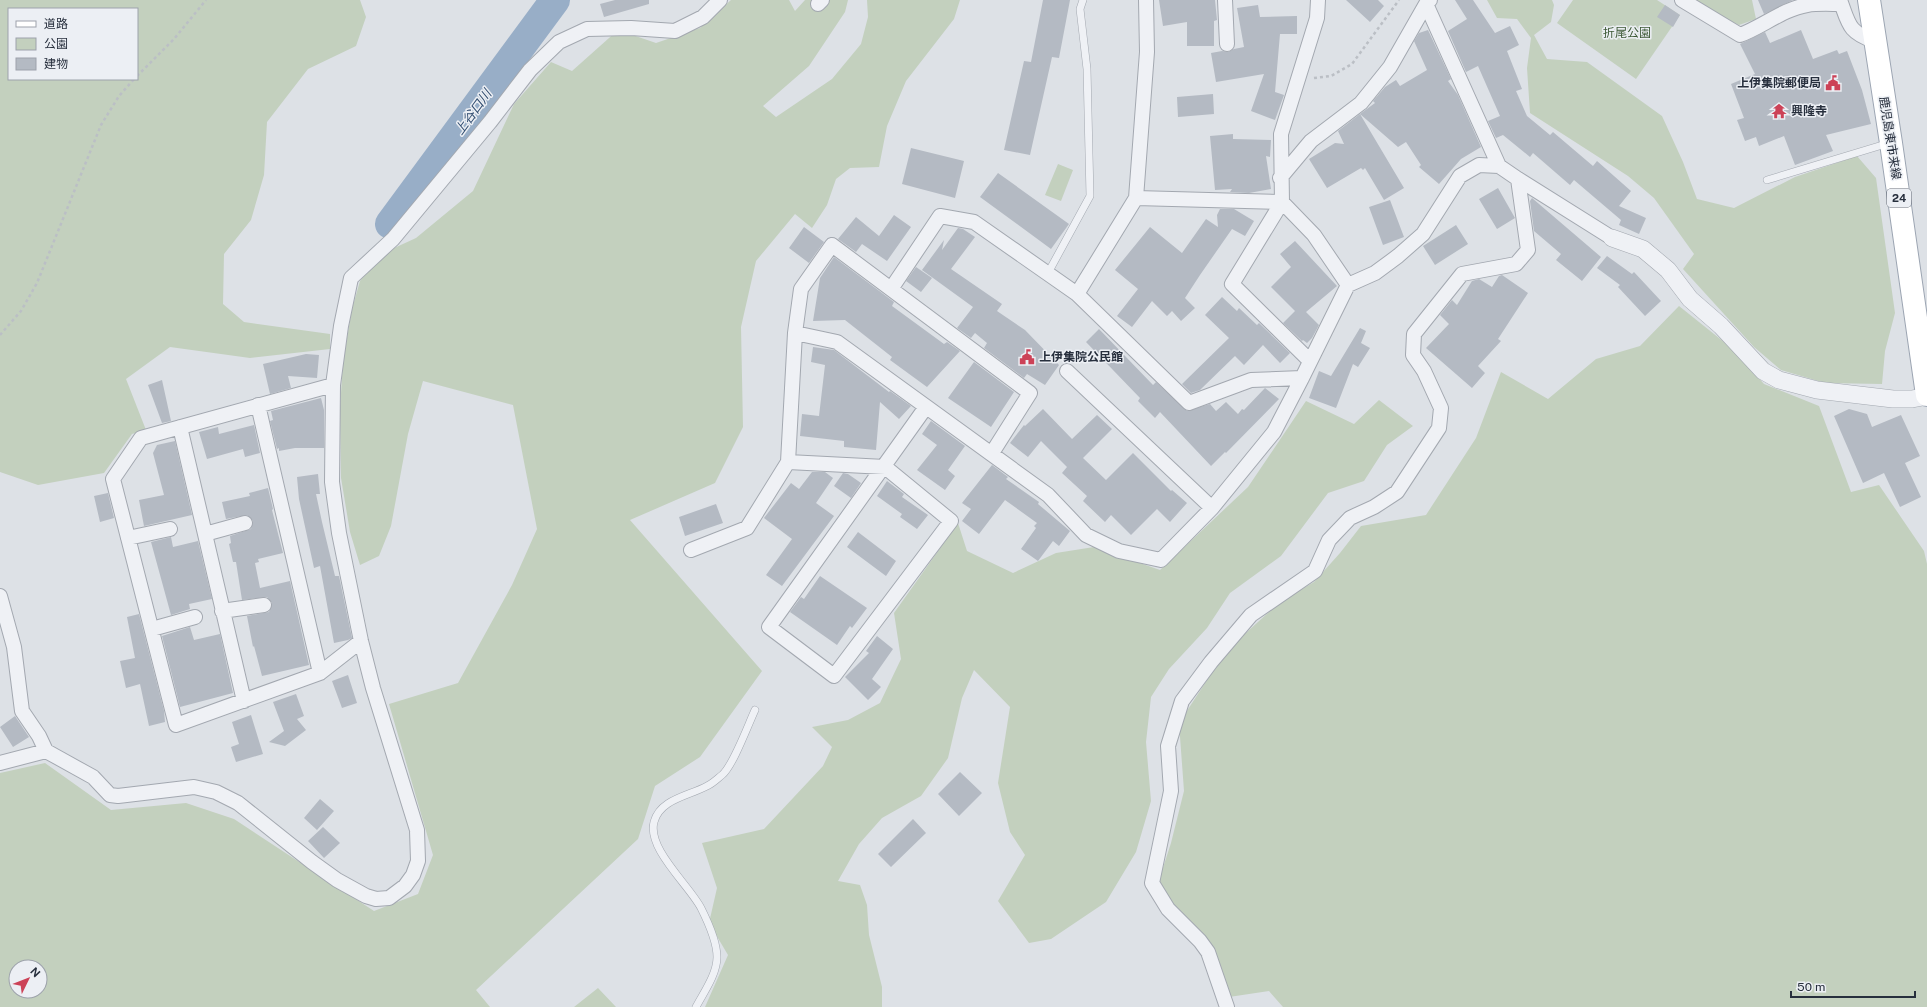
<svg xmlns="http://www.w3.org/2000/svg" width="1927" height="1007" font-family="'Public Sans','Noto Sans JP',sans-serif">
<style>
.green{fill:#c3d0be;fill-rule:evenodd}
.lines{fill:none;stroke-linecap:round;stroke-linejoin:round}
.river{stroke:#98aec7;stroke-width:30}
.building{fill:#b4bac3}
.service-casing{stroke:#a3a8b0;stroke-width:8}
.minor-casing{stroke:#a3a8b0;stroke-width:16}
.tertiary-casing{stroke:#a3a8b0;stroke-width:18}
.primary-casing{stroke:#9ca5b2;stroke-width:24}
.path{stroke:#bbbfc5;stroke-width:2.5;stroke-dasharray:3 3;stroke-linecap:butt}
.service{stroke:#eff1f5;stroke-width:7}
.minor{stroke:#eff1f5;stroke-width:14}
.tertiary{stroke:#eff1f5;stroke-width:17}
.primary{stroke:#fff;stroke-width:22}
.labels{text-anchor:middle;dominant-baseline:central;stroke-width:3;stroke-linejoin:round;paint-order:stroke}
.shield{fill:#eceff4;stroke:#626974;stroke-width:1}
.shield-label{font-size:11px;font-weight:bold;fill:#272f3d}
.park-label{font-size:12px;fill:#3b5834;stroke:#eceff4}
.poi-label{font-size:12px;font-weight:bold;fill:#272f3d;stroke:#eceff4;text-anchor:start}
.street-label{font-size:12px;fill:#272f3d;stroke:#eceff4}
.water-label{font-size:13px;font-style:italic;fill:#314d70;stroke:#eceff4}
</style>
<rect width="100%" height="100%" fill="#dde1e6"/>
<!-- green -->
<path class="green" d="M0,0H360L366,17L356,46L308,69L267,122L264,175L251,220L224,254L223,304L244,322L330,334V349L250,358L170,347L126,379L146,430L132,434L104,473L38,485L0,472ZM9,9H137V79H9Z
M731,0H789L795,11L805,0H848L845,12L809,66L763,106L776,117L832,79L861,44L868,17L867,0H960L954,19L906,81L887,126L879,167L850,168L836,179L827,205L812,228L795,214L756,261L741,327L743,427L715,483L630,520L762,671L700,757L655,786L638,839L476,990L490,1007H0V773L45,763L111,810L186,803L234,819L374,911L418,894L433,855L389,704L458,683L512,585L537,529L513,405L423,381L408,434L391,526L379,556L360,565L350,532L341,478L340,409L343,361L352,309L360,281L379,255L416,238L473,191L514,104L551,62L572,71L618,30L656,43L700,28ZM16,967H40V991H16Z
M1487,0H1552L1554,5L1551,22L1534,35L1547,59L1587,62L1662,116L1683,162L1697,199L1734,208L1795,177L1857,156L1876,178L1895,313L1885,351L1882,384L1825,383L1781,370L1754,347L1683,269L1694,254L1654,198L1628,176L1530,113L1527,68L1531,38L1517,19L1497,18Z
M1573,0H1657L1680,15L1636,79L1557,23Z
M1696,0H1752L1756,19L1739,25L1720,16Z
M1058,164L1073,170L1061,201L1045,195Z
M1679,306L1734,350L1764,384L1819,406L1851,492L1879,485L1924,551L1927,564V1007H1283L1269,991L1229,997L1214,948L1172,904L1159,880L1171,843L1184,791L1179,723L1226,651L1280,602L1314,582L1340,553L1361,526L1426,515L1476,438L1501,372L1548,399L1596,359L1640,346Z
M1379,400L1413,426L1387,445L1364,481L1328,493L1281,556L1230,593L1207,628L1169,669L1151,697L1146,742L1151,801L1136,852L1106,902L1051,939L1029,943L998,901L1025,855L1010,832L998,783L1010,707L974,670L962,698L948,758L921,796L882,818L859,844L838,881L860,885L867,905L869,935L882,987V1007H705L728,955L709,923L717,888L702,843L764,829L823,766L832,747L812,727L848,720L880,703L901,659L894,613L958,523L967,551L1013,573L1056,553L1094,547L1160,570L1248,487L1306,401L1354,424Z
M598,988L616,1007H574Z"/>
<g class="lines">
<!-- river -->
<path class="river" d="M390,224L555,0"/>
</g>
<!-- building -->
<path class="building" d="M615,0H649V4L604,17L600,4Z
M1043,0H1070L1059,58L1052,57L1030,155L1004,150L1024,61L1031,62Z
M1159,0H1215L1217,20L1214,21V46H1187V22L1163,26Z
M1346,0H1378L1384,6L1370,22Z
M1455,0H1473L1495,33L1510,26L1519,45L1507,51L1522,89L1516,91L1527,116L1550,135L1553,132L1593,166L1597,161L1631,191L1619,206L1646,218L1639,234L1619,225L1621,220L1574,180L1570,185L1533,153L1530,157L1503,135L1496,138L1488,121L1500,116L1478,66L1466,72L1448,31L1467,19Z
M1758,0H1793L1764,14Z
M1258,5L1260,17L1297,16V34H1280L1275,92L1284,95L1275,120L1251,111L1264,74L1216,82L1211,53L1222,51L1228,52L1234,49L1244,47L1237,8Z
M1665,5L1680,15L1673,27L1657,17Z
M1428,30L1451,79L1448,81L1458,95L1481,147L1461,159L1439,184L1419,167L1421,165L1406,142L1398,147L1360,114L1375,103L1373,101L1385,87L1396,80L1400,86L1427,70L1414,41L1419,33Z
M1801,30L1813,59L1837,50L1839,54L1847,51L1862,90L1871,124L1826,135L1833,151L1795,165L1784,136L1759,146L1756,137L1745,141L1737,120L1744,118L1731,84L1755,74L1740,44L1765,32L1770,43Z
M1213,94L1214,114L1178,117L1177,97Z
M1360,114L1404,188L1384,200L1365,168L1363,170L1361,168L1327,188L1309,159L1335,143L1344,144L1338,131Z
M1233,134V139L1271,140L1270,157L1266,156L1271,189L1249,193L1230,192L1232,189L1215,190L1210,136Z
M911,148L964,161L955,198L902,184Z
M998,173L1069,224L1051,249L980,197Z
M1498,188L1515,218L1497,229L1479,199Z
M1532,198L1601,257L1582,281L1556,260L1561,254L1534,231L1530,201Z
M1390,200L1404,237L1383,245L1369,207Z
M1220,209H1234L1254,221L1245,236L1232,229L1200,275L1185,298L1195,308L1181,321L1172,311L1167,316L1152,301L1132,327L1117,316L1138,289L1115,270L1150,227L1182,253L1206,219L1218,227L1217,215Z
M894,215L911,227L887,261L862,244L856,252L838,239L856,217L879,236Z
M1456,225L1468,244L1435,265L1423,246Z
M804,227L824,242L809,263L789,248Z
M958,228L963,229L975,237L951,269L1002,304L997,311L1025,330L1059,365L1045,385L1027,374L1024,378L984,348L987,343L975,333L971,338L957,328L973,307L922,270L944,240L942,250Z
M1295,241L1337,286L1306,312L1319,325L1312,338L1307,343L1303,340L1302,341L1283,323L1295,311L1271,287L1291,267L1280,254Z
M1607,256L1632,274L1634,272L1661,301L1645,316L1618,287L1620,285L1597,268Z
M834,257L894,302L892,306L944,344L947,342L960,351L927,387L890,360L892,357L845,320L813,321L820,278Z
M916,267L932,278L921,292L906,281Z
M1502,275L1528,293L1498,339L1501,341L1478,366L1485,373L1472,388L1426,348L1449,324L1440,315L1452,300L1457,305L1472,281L1479,279L1492,287L1499,276Z
M1222,297L1237,311L1239,308L1257,325L1259,323L1290,353L1280,363L1263,345L1244,365L1235,356L1200,390L1191,393L1182,384L1229,338L1205,315Z
M1360,328L1366,331L1361,343L1370,348L1358,367L1353,364L1336,408L1309,398L1319,371L1331,376Z
M1099,329L1153,385L1156,382L1187,411L1210,404L1216,411L1226,402L1238,414L1242,409L1244,410L1265,388L1279,399L1226,453L1225,452L1211,466L1160,412L1155,418L1138,401L1140,398L1086,342Z
M813,347L834,350L889,392L890,391L911,406L899,419L880,402L876,450L844,447V441L800,436L802,414L819,416L825,365L811,362Z
M306,354L319,355L317,378L288,376L291,388L270,394L263,364Z
M974,362L1014,392L991,427L948,398Z
M162,380L171,421L162,423L148,385Z
M321,398L324,410V448H295L279,451V448L277,449L270,421L273,420L271,411Z
M1043,409L1072,439L1097,415L1112,429L1083,458L1106,480L1133,453L1171,491L1172,490L1187,503L1170,522L1157,509L1131,535L1111,515L1105,522L1083,501L1087,496L1062,473L1067,467L1041,441L1028,457L1010,443L1024,425L1025,426Z
M1849,409L1867,414L1872,427L1901,415L1920,456L1905,463L1921,497L1900,507L1884,473L1863,483L1834,416Z
M931,421L965,446L948,470L955,476L945,490L917,470L937,445L922,434Z
M254,425L260,453L245,457L243,449L207,459L199,432L218,427L219,434Z
M175,441L192,515L144,526L139,500L164,495L153,453L157,445Z
M992,465L1008,477L1006,479L1039,502L1038,504L1070,531L1059,546L1053,541L1038,561L1021,549L1036,528L1034,526L1037,523L1005,500L979,534L962,521L971,509L962,503Z
M812,472H825L833,478L816,503L834,516L782,586L766,575L792,539L764,518L791,483L799,489Z
M843,473L848,474L861,483L851,498L834,486Z
M318,474L320,494H316L322,522L335,576H339L352,638L348,640L334,643L320,566L314,568L299,499L297,477Z
M887,481L904,494L902,497L928,515L917,529L900,517L902,514L877,496Z
M268,488L273,509L272,510L283,553L258,559L259,562L255,563L260,588L290,581L309,665L262,676L254,646L253,647L247,616L269,612L272,603L267,597L242,600L236,562H233L229,544L231,543L230,536L251,529L253,521L247,515L226,519L222,502L250,496L249,493Z
M108,493L114,518L100,522L94,496Z
M716,504L723,523L685,536L679,517Z
M858,532L896,561L886,576L847,547Z
M171,537L173,547L198,541L212,599L189,604L190,609L171,615L151,542Z
M820,576L867,608L852,628L850,626L837,645L790,612L801,597L804,599Z
M139,614L164,711L165,722L149,726L140,684L126,688L120,661L135,658L127,617Z
M190,627L194,640L220,634L233,693L180,707L162,636Z
M877,636L893,649L872,679L881,687L868,700L845,677L869,653L866,651Z
M348,675L357,703L342,708L332,681Z
M296,694L304,716L297,719L306,730L285,746L269,742L284,731L273,702Z
M251,715L263,754L236,762L231,747L239,744L232,722Z
M15,716L29,737L13,747L0,727Z
M960,772L982,793L959,816L938,794Z
M320,799L334,811L317,830L304,818Z
M913,819L926,833L891,867L878,854Z
M323,827L340,843L324,858L308,841Z"/>
<g class="lines">
<!-- service casing -->
<g class="service-casing">
<path id="service" d="M1767,180L1889,143
M1048,273L1090,196L1087,69L1080,9L1083,0
M696,1007C704,992 717,974 717,957C717,941 708,922 701,908C689,885 647,849 654,822C660,799 689,796 707,786C712,784 717,779 722,775C733,766 748,725 755,710"/>
</g>
<!-- minor casing -->
<g class="minor-casing">
<path id="minor" d="M1225,0L1227,44
M1682,0L1740,35C1762,27 1783,9 1807,5C1818,3 1830,4 1841,4
M1840,0C1849,24 1848,32 1874,41
M818,4L822,0
M1426,4L1499,166
M1280,178L1311,141L1361,103L1390,67L1426,4L1430,0
M1348,285L1375,273L1398,256L1423,234L1460,176L1479,165L1499,166L1518,179L1612,238
M891,289L940,216L974,222L1077,294L1189,403L1251,380L1302,378
M1077,294L1136,198L1147,52L1146,0
M795,333L837,342L1048,495L1086,535L1119,551L1161,560L1212,508L1274,432L1302,378L1348,285L1314,235L1282,202L1136,198
M1310,361L1232,284L1282,202L1281,134L1317,18L1318,0
M1067,371L1212,508
M333,385L141,438L113,479L176,725L320,673L361,641
M258,405L320,673
M180,427L244,701
M788,462L885,467L951,521L834,676L769,627L926,407
M205,534L245,523
M128,538L170,529
M691,550L747,528L788,462L795,333L801,289L832,245L1030,393L992,453
M0,596L14,647L22,711L39,736L46,751
M222,611L264,605
M152,629L195,617
M0,763L46,751L93,777L110,795L118,796L194,787L216,792L238,803L312,862L337,880L366,896L376,899L389,898L405,886L413,875L418,861L417,830L373,688L361,641L339,533L332,482L333,385L341,326L351,278L393,239L490,122L530,70L559,42L587,29L631,28L675,31L703,17L720,0
M1227,1007L1208,952L1200,941L1168,909L1152,883L1171,791L1168,746L1182,701L1211,662L1251,615L1315,571L1329,540L1350,518L1374,507L1397,492L1439,428L1441,408L1424,371L1413,355L1414,334L1462,274L1516,264L1528,250L1518,179"/>
</g>
<!-- tertiary casing -->
<g class="tertiary-casing">
<path id="tertiary" d="M1612,238L1643,249L1668,270L1690,299L1721,326L1763,371L1779,380L1817,390L1893,399H1912L1927,396"/>
</g>
<!-- primary casing -->
<g class="primary-casing">
<path id="primary" d="M1869,0L1891,143L1927,395"/>
</g>
<!-- path -->
<path class="path" d="M137,76L174,39L206,0
M1314,78L1331,76L1352,64L1399,0
M0,335L21,311L37,283L101,125L119,96L134,79"/>
<!-- service -->
<use href="#service" class="service"/>
<!-- minor -->
<use href="#minor" class="minor"/>
<!-- tertiary -->
<use href="#tertiary" class="tertiary"/>
<!-- primary -->
<use href="#primary" class="primary"/>
</g>
<!-- icons -->
<defs>
<g id="civic-bare" transform="scale(1.2)"><path d="M-.6-6.5H3V-4.5H.6V-3L4-1V1h2V6H-6V1h2V-1L-.6-3ZM-1.2 2.5V6h2.4V2.5Z" fill="#cc4257" stroke="#eceff4" stroke-width="2.5" paint-order="stroke"/></g>
<g id="temple-bare" transform="scale(1.2)"><path d="M0-6L5-2H3V0L6.5 2.5H4V6H1.5V3h-3V6H-4V2.5H-6.5L-3 0V-2H-5Z" fill="#cc4257" stroke="#eceff4" stroke-width="2.5" paint-order="stroke"/></g>
</defs>
<g fill-rule="evenodd">
<use href="#civic-bare" x="1833" y="83"/>
<use href="#temple-bare" x="1779" y="111"/>
<use href="#civic-bare" x="1027" y="357"/>
</g>
<g class="labels">
<!-- shield labels -->
<rect class="shield" x="1887" y="189" width="24" height="18" rx="3"/>
<g class="shield-label">
<text x="1899" y="198">24</text>
</g>
<!-- park labels -->
<g class="park-label">
<text x="1627" y="33">折尾公園</text>
</g>
<!-- poi labels -->
<g class="poi-label">
<text x="1821" y="83" text-anchor="end">上伊集院郵便局</text>
<text x="1791" y="111">興隆寺</text>
<text x="1039" y="357">上伊集院公民館</text>
</g>
<!-- street labels -->
<g class="street-label">
<text transform="translate(1890 138) rotate(81)">鹿児島東市来線</text>
</g>
<!-- water labels -->
<g class="water-label">
<text transform="translate(473 112) rotate(-54)">上谷口川</text>
</g>
</g>
<!-- legend -->
<rect x="8" y="8" width="130" height="72" fill="#eceff4" stroke="#9da2ab"/>
<rect x="16" y="21" width="20" height="6" fill="#ffffff" stroke="#9da2ab"/>
<text x="44" y="28" font-size="12" fill="#272f3d">道路</text>
<rect x="16" y="38" width="20" height="12" fill="#c3d0be" stroke="#9da2ab"/>
<text x="44" y="48" font-size="12" fill="#272f3d">公園</text>
<rect x="16" y="58" width="20" height="12" fill="#b4bac3" stroke="#9da2ab"/>
<text x="44" y="68" font-size="12" fill="#272f3d">建物</text>
<!-- north arrow -->
<g transform="translate(28 979) rotate(47)"><circle r="19" fill="#eceff4" stroke="#9da2ab"/>
<path d="M0-3L7 15L0 10L-7 15Z" fill="#cc4257"/>
<text y="-6" font-size="11" font-weight="bold" text-anchor="middle" fill="#272f3d">N</text>
</g>
<!-- scale -->
<path d="M1791 991v6h124v-6" fill="none" stroke="#272f3d" stroke-width="2"/>
<text x="1797" y="991" font-size="12" fill="#272f3d" stroke="#eceff4" stroke-width="3" paint-order="stroke">50 m</text>
</svg>
